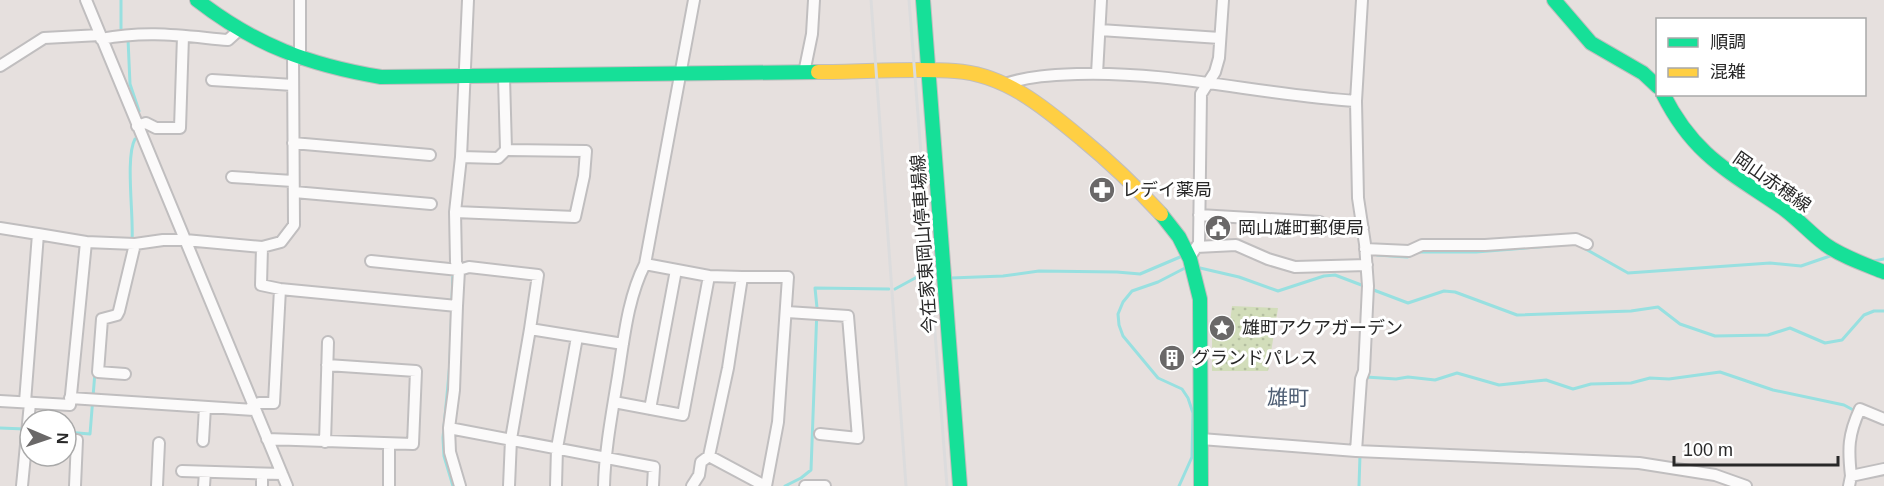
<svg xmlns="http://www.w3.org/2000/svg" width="1884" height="486" font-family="Arial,'Noto Sans JP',sans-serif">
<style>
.park{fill:url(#park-dots)}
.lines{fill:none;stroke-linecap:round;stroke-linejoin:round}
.stream{stroke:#98e0e0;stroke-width:3}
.street-casing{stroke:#c0bebf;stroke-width:14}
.fast-casing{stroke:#c0bebf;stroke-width:16}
.slow-casing{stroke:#c0bebf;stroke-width:16}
.street{stroke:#fbfafa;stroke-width:10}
.fast{stroke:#16e098;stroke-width:14}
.slow{stroke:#ffcf43;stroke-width:14}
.rail{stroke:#dcdcdd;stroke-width:3}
.labels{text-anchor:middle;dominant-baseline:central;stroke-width:6;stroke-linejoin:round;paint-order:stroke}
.street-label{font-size:18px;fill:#282828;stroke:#fff}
.poi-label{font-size:18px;fill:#282828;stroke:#fff;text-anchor:start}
.quarter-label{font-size:21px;fill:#4d5d73;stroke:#fff}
</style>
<defs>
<pattern id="park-dots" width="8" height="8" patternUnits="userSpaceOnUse" patternTransform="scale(1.5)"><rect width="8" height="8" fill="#d2ddba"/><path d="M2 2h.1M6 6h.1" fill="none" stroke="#b4bea0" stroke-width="1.8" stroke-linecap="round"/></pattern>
</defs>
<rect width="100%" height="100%" fill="#e6e0de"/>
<!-- park -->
<path class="park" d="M1232,306L1278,308L1268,371H1212V323H1230Z"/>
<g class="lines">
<!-- stream -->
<path class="stream" d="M121,31V0
M128,39L130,84L139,111
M132,241C134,218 125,157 135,139
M1582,247L1628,273L1770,263L1801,266L1830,256
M1419,252H1476L1550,246
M1377,255L1407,257L1410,256
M1874,261L1884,259
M1200,268L1239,277L1278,291L1324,276L1335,275L1364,286
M453,271L450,363L443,438L444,456L453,486
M951,278L1003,276L1039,271L1117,272L1140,274L1180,257
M895,289L917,277
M1371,289L1408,303L1444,291L1455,292L1517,315L1631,311L1658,307L1680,324L1715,336L1768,335L1790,328L1825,343L1842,340L1864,315L1874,311H1884
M1366,379V377L1396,379L1408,377L1435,380L1457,373L1499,385L1546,380L1573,389L1591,384L1631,383L1650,378L1669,379L1720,372L1773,390L1844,405L1857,412
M0,428L25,429
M66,432L90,434L95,372
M785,486L801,478L811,470L817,308L815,288L889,289
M1179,486L1192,457L1193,413L1188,398L1182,389L1158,378L1123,336L1119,325L1118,314L1123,302L1132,291L1158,282L1185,268
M1359,486L1360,455"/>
<!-- street casing -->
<g class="street-casing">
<path id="street" d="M86,0L287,486
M1100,30L1220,38
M101,39C148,30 182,36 228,40L239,30
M300,59V0
M0,66L44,38L100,35
M804,73L812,34L814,0
M1097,74L1101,0
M212,80L293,85
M1005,84C1029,76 1052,75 1077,74C1171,71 1262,95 1356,101
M137,126L146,123L156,128H180L183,36
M293,143L430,155
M461,157L498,158L506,150L504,77
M232,177L293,181
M294,192L431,204
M455,212L575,217L584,176L586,151L506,150
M1199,215L1320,222V227L1363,228
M0,228L38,234
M86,242L135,244
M262,247L261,285L280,289L457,306L454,390L449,428L654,467L653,486
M1196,247L1236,245L1268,259L1295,267L1367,265
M1365,249L1409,251L1422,245H1485L1576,239L1587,244
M1190,257L1199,243L1201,94L1215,72L1219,58L1223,0
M371,261L459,270L456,262L455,212L461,157L468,0
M645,264L709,276L742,277L728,368L709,456L765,486
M742,277H788L778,422L766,486
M457,306L459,270L469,267L538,275L530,329
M787,312L848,316L858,438L820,434
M125,374L98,372L102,319L117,315L119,311L135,244L163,240H185L262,247L281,242L294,225L293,56
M70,398L254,410
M0,401L70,405L86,242L38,234L25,402
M614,402L683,415L709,276
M252,406L259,403H274L280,289
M650,409L676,270
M449,428L450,452L460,486
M267,439L413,444L416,371L327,365
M1201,439L1356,451L1639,463L1715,475L1746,486
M203,441L205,407
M325,442L328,342
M389,444V486
M1356,451L1361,379L1364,371L1368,286L1365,244L1358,198L1356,101L1362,0
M182,471L282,474
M1851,476C1848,449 1848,435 1860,409L1884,419
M22,486L30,403
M75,486L77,440
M157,486L159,443
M204,486L205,472
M262,486V474
M509,486L511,439L530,329L623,344
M556,486L557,448L577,337
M604,486C605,449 612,413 618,376C624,338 628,297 645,264L694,0
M692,486L699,475L701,462L709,456
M805,486H825
M1849,486L1851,476L1884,469"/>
</g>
<!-- fast casing -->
<g class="fast-casing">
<path id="fast" d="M197,0C255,45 309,65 381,77L818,72
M923,0L960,486
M1554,0L1591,43L1643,73L1658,87
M1663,94C1694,156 1730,172 1784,209C1799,220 1811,234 1826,245C1843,257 1864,264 1884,272
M1161,214L1179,237L1190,259L1200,299L1201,486"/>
</g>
<!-- slow casing -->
<g class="slow-casing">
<path id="slow" d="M818,72C862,72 911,68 955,71C1005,74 1045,108 1082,139C1110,162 1136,187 1161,214"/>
</g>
<!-- street -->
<use href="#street" class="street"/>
<!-- fast -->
<use href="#fast" class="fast"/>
<!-- slow -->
<use href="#slow" class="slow"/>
<!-- rail -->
<path class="rail" d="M871,0L906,486
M909,0L947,486"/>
</g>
<!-- icons -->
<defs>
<g id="pharmacy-disc" transform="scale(1.35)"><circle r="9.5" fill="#6a6868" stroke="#fff"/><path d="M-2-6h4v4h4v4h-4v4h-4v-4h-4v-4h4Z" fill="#fff"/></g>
<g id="civic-disc" transform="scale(1.35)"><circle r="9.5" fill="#6a6868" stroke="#fff"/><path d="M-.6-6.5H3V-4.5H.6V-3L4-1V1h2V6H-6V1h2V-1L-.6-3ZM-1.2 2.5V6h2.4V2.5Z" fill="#fff"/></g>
<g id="sight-disc" transform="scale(1.35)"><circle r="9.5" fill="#6a6868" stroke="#fff"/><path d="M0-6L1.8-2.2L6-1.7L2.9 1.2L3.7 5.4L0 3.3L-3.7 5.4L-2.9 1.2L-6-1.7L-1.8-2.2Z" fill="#fff"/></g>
<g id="building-disc" transform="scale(1.35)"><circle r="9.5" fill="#6a6868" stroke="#fff"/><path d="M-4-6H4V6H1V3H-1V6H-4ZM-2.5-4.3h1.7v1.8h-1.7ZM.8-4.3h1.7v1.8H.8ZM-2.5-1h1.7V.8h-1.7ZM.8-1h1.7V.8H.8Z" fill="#fff"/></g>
</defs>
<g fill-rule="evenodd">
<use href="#pharmacy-disc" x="1102" y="190"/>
<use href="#civic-disc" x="1218" y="228"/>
<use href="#sight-disc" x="1222" y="328"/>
<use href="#building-disc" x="1172" y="358"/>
</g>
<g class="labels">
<!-- street labels -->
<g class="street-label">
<text transform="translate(1772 182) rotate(35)">岡山赤穂線</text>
<text transform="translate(924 244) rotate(-94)">今在家東岡山停車場線</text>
</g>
<!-- poi labels -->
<g class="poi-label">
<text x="1122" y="190">レデイ薬局</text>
<text x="1238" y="228">岡山雄町郵便局</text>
<text x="1242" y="328">雄町アクアガーデン</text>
<text x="1192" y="358">グランドパレス</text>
</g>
<!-- quarter labels -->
<g class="quarter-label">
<text x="1288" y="397">雄町</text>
</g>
</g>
<!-- legend -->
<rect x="1656" y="18" width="210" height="78" fill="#ffffff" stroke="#a9a9a9" stroke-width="1.5"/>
<rect x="1668" y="38" width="30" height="9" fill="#16e098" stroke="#a9a9a9" stroke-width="1.5"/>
<text x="1710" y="48" font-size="18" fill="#282828">順調</text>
<rect x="1668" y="68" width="30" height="9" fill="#ffcf43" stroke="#a9a9a9" stroke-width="1.5"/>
<text x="1710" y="78" font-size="18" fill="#282828">混雑</text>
<!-- north arrow -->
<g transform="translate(48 438) rotate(92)"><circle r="28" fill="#ffffff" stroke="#a9a9a9" stroke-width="1.5"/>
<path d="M0-4.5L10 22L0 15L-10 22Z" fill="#6a6868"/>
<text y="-9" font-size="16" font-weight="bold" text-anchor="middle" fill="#282828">N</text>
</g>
<!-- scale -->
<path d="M1674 456v9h164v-9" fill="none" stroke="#282828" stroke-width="3"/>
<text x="1683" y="456" font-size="18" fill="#282828" stroke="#ffffff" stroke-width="4.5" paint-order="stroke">100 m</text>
</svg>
